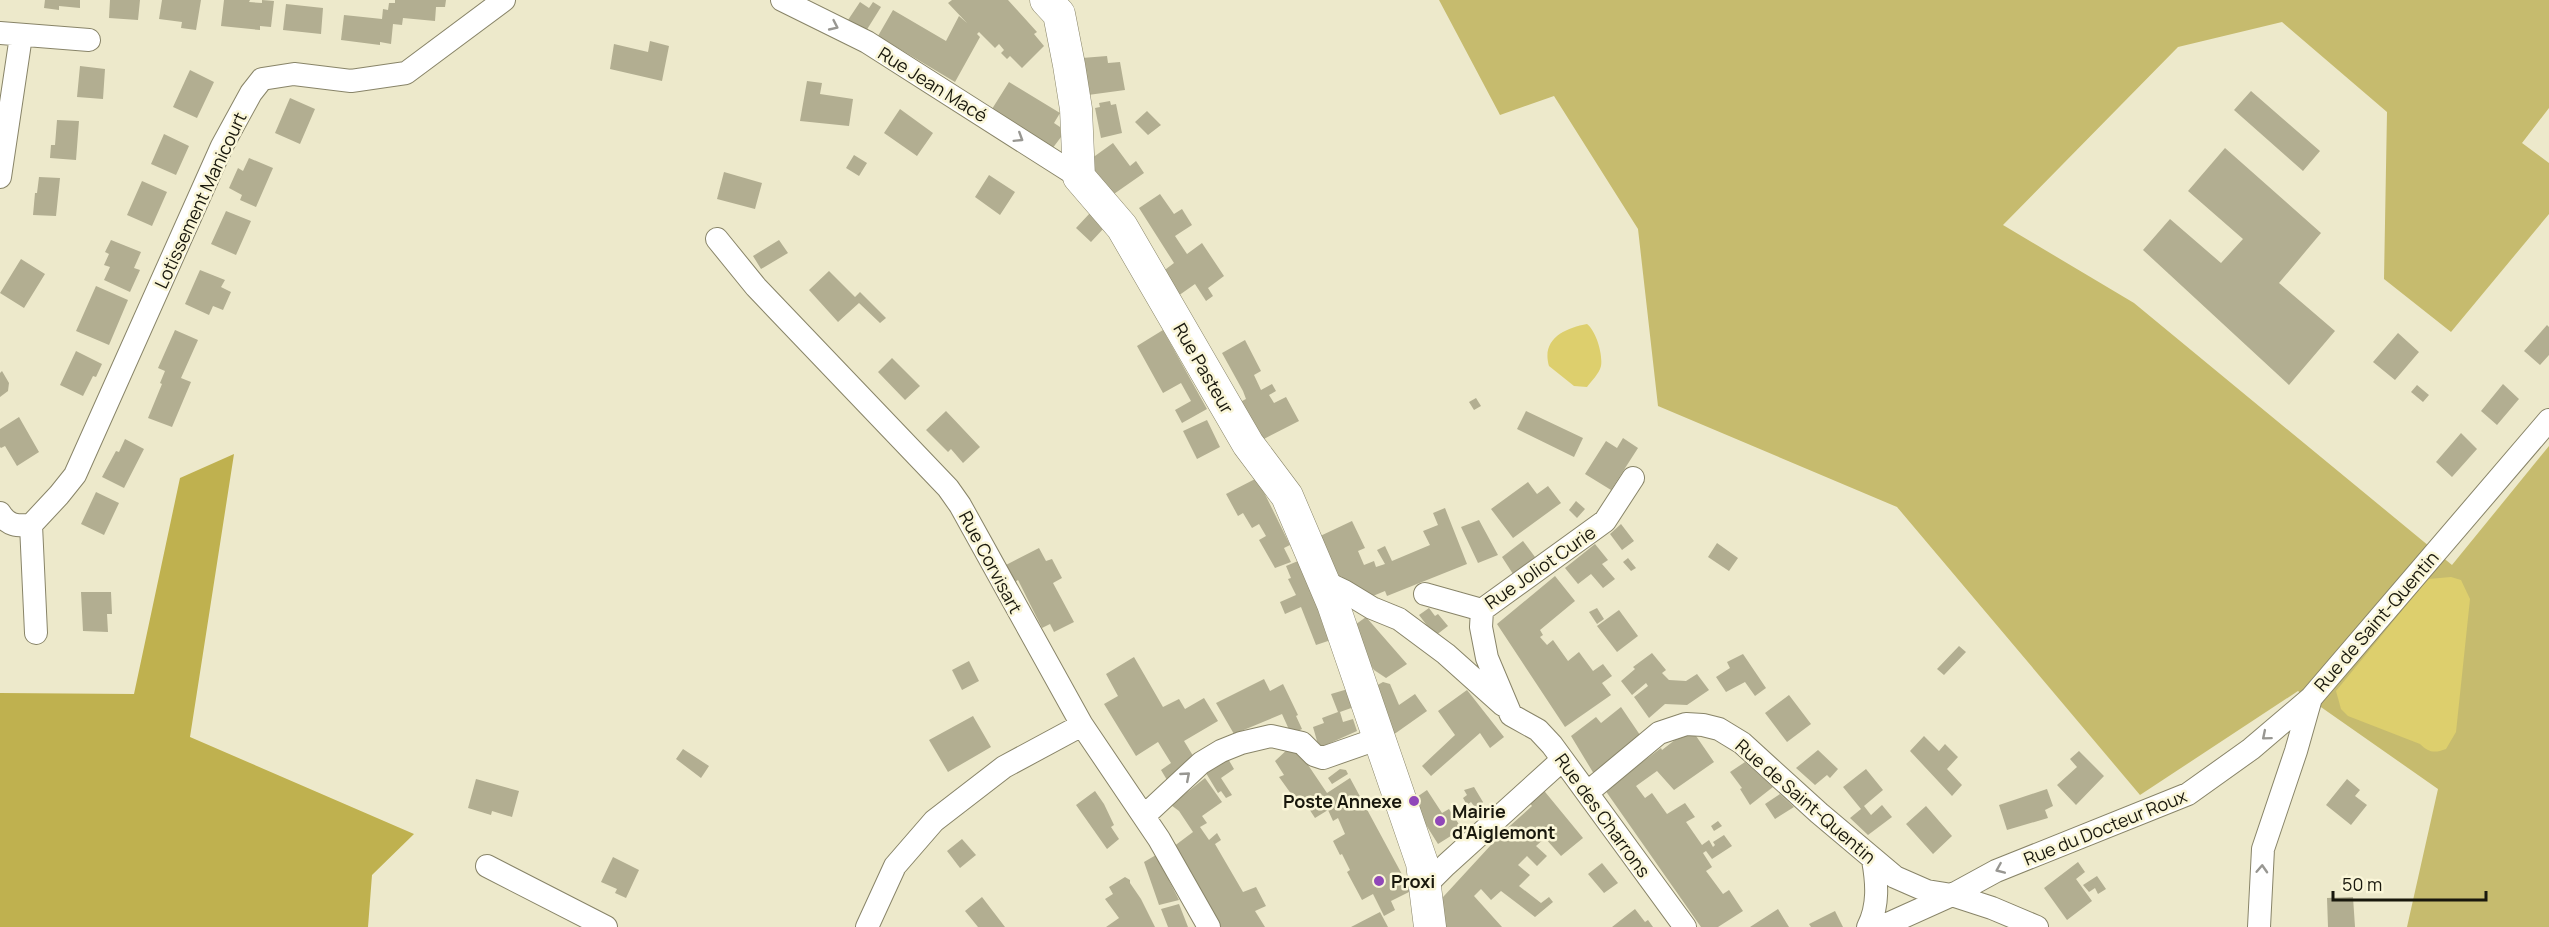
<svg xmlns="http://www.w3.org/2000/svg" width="2549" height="927" font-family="Manrope,sans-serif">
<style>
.green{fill:#c6bb6e}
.forest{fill:#bfb14f}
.water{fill:#ddcf6d}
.building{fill:#b2ae91}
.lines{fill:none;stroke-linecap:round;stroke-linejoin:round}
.street-casing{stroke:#888468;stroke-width:24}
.secondary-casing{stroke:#888468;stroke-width:33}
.street{stroke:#fff;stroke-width:22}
.secondary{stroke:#fff;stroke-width:32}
.oneway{stroke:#989792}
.poi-dot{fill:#9047b9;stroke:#faf6d8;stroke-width:2}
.labels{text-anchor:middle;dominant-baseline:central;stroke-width:5;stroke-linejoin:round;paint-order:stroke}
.street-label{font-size:18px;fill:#19180d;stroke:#faf6d8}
.poi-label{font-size:18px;font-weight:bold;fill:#19180d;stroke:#faf6d8;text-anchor:start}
</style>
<rect width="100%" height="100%" fill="#ede9cb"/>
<!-- green -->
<path class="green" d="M1439,0H2549V108L2522,143L2549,163V214L2451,332L2384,279L2387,112L2282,22L2178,47L2003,225L2134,303L2452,565L2549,446V927H2407L2438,789L2298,691L2140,795L1897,507L1658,406L1638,229L1554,96L1500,115Z"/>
<!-- forest -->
<path class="forest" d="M234,454L190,737L414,834L372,875L368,927H0V693L134,694L180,478Z"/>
<!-- water -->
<path class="water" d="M1587,324C1596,331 1603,354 1601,366C1599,374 1592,380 1587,387L1574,386L1549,366C1541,339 1565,328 1587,324Z
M2451,577L2461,580L2470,599L2456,732L2446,749C2435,753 2429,753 2420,744L2348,716L2341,709L2336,691L2428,579Z"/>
<!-- building -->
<path class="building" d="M45,0H80V8L59,6V10L44,8Z
M110,0H140L138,20L109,18Z
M162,0H201L196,30L181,28L182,22L159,19Z
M224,0H250L249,2L262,3V0L274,1L271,27L260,26V30L221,26Z
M395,0H446L445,7H436L435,21L403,18L402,25L393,24L391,44L380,42V45L341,40L344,15L382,19L383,9L388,10L389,3H395Z
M952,0H1008L1037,32L1034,34L1044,46L1022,68L1010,56L1007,59L1001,53L1004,50L999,44L995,48L979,32L977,34L980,37L955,82L878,36L893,10L946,41L959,16L967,23L948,3Z
M860,2L869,8L873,2L881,7L866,31L848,20Z
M286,4L323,8L321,34L283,30Z
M650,41L669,46L662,81L610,69L614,44L648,52Z
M1107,56L1108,63L1120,62L1125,90L1088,95L1082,58Z
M80,66L105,69L103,99L77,97Z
M190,70L214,82L197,118L173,107Z
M807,81L822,83L820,94L853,99L849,126L800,121Z
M1009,82L1060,113L1054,123L1060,127L1061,137L1052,149L992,109Z
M2251,91L2320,151L2303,171L2234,110Z
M290,98L315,109L300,144L275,133Z
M1110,101L1111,105L1116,104L1122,133L1101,138L1095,108L1100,107L1099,103Z
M900,109L933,133L917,156L884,133Z
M1147,111L1161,125L1148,135L1135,122Z
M57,120L79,121L76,160L50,158L51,145H55Z
M164,134L189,146L176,175L151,164Z
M1113,143L1130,166L1136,161L1144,173L1111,196L1088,161Z
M2225,148L2321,233L2279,283L2335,331L2289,385L2143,250L2170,219L2221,263L2243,239L2188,191Z
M854,155L867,163L859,176L846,168Z
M249,158L273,168L256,207L240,200L242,195L229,188L238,168L243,171Z
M724,172L762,183L755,209L717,199Z
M989,175L1015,192L1000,215L975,197Z
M39,177L60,178L56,216L33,215L35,193H37Z
M142,181L167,192L152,226L127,215Z
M1160,194L1174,214L1182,209L1192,225L1175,236L1187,254L1202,243L1224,276L1208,288L1213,296L1206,301L1195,284L1178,296L1162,272L1174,263L1139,208Z
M226,211L251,221L236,255L211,244Z
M1090,213L1104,228L1091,242L1076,228Z
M111,240L141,252L134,268L140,270L130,292L104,280L110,267L104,265L109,254L105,252Z
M779,240L788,253L761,269L753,256Z
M21,259L45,274L24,308L0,293Z
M200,270L225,280L221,287L231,292L223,310L213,306L209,315L185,304Z
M829,271L855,297L860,292L886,318L880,323L859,303L838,322L809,290Z
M96,286L128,300L109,345L76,331Z
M2547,325L2549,327V355L2540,365L2524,351Z
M175,330L198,340L181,378L191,382L172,427L148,418L162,384L160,383L165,371L158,368Z
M1163,330L1207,409L1182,423L1175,410L1191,401L1181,383L1163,393L1137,346Z
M2398,333L2419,352L2395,380L2373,362Z
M1245,340L1261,371L1254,375L1261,390L1272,384L1276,391L1269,395L1274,403L1286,397L1299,421L1260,441L1240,402L1246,399L1243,391L1222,353Z
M76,351L102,364L96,377L93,376L83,396L60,385Z
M892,358L920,386L905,400L878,372Z
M2,371L9,383L8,391L0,397V373Z
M2503,384L2519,399L2497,425L2481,411Z
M2417,385L2429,395L2423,402L2411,392Z
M1476,398L1481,406L1474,410L1469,402Z
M946,411L980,447L963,463L951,449L948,452L926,430Z
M1526,411L1583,438L1574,457L1517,429Z
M19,417L39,452L17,466L5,446L1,448L0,447V429Z
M1207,420L1220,447L1197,459L1183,431Z
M2461,433L2477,449L2452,477L2436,462Z
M1623,438L1638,448L1611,490L1585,474L1606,441L1617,448Z
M125,439L144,449L124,488L102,477L116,451L119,452Z
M1257,478L1290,545L1284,548L1291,562L1275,568L1259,540L1266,536L1259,524L1252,528L1243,513L1238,516L1226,494Z
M1528,482L1537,494L1548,486L1561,503L1513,538L1491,509Z
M96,492L119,503L104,535L81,524Z
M1576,501L1585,509L1577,518L1569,510Z
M1445,508L1467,564L1387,596L1385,591L1368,598L1348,591L1341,576L1337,578L1316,538L1352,521L1365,548L1358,551L1364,565L1374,561L1376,567L1385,564L1377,550L1385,546L1392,561L1430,545L1423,531L1438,525L1433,513Z
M1479,520L1498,555L1478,563L1461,527Z
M1621,524L1634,541L1622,550L1610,534Z
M1523,541L1535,557L1513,574L1502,557Z
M1717,543L1738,558L1729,571L1708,557Z
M1595,544L1608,560L1602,564L1615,579L1603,588L1591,574L1578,584L1565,568Z
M1039,548L1046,561L1052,559L1062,578L1053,583L1074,622L1054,632L1050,624L1042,628L1018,580L1013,583L1004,566Z
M1628,558L1636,568L1631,571L1623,562Z
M1298,561L1303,573L1306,571L1331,640L1316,645L1301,607L1285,614L1280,602L1296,595L1288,579L1291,578L1286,566Z
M1555,576L1575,601L1540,630L1543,635L1540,637L1547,645L1553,640L1568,661L1579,652L1593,671L1603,664L1612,676L1602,683L1611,695L1565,727L1497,624Z
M81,592H111L112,614H107L108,632L83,631Z
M1429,608L1435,616L1438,614L1448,626L1435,636L1419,615Z
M1597,608L1604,619L1597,624L1589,612Z
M1619,610L1638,636L1617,652L1597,626Z
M1366,617L1407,664L1386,678L1374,670L1358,648L1352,627Z
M1959,646L1966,652L1944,675L1937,669Z
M1652,653L1666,670L1662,673L1669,680L1686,681L1697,674L1709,690L1687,705L1665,704L1649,718L1634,697L1648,686L1646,683L1632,695L1621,681L1635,669L1633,667Z
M1743,654L1766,688L1755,696L1745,682L1726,692L1716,677L1730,668L1727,662Z
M1134,657L1163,707L1179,699L1185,709L1204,698L1218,721L1184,741L1195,759L1167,780L1161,770L1171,763L1158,742L1136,756L1104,704L1118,696L1106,674Z
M969,661L979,681L962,690L952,670Z
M1264,679L1270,691L1283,684L1298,715L1296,716L1302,729L1291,734L1282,714L1234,734L1216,703Z
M1383,682L1390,684L1399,705L1415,694L1427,711L1393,735L1372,688Z
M1348,689L1354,707L1340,712L1343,722L1353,719L1357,731L1319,748L1313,727L1324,723L1322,718L1338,712L1331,694Z
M1467,690L1504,737L1490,748L1480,733L1431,776L1422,766L1455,735L1438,711Z
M1789,695L1811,724L1787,742L1765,713Z
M1621,707L1640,735L1594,774L1571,736L1596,717L1601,723Z
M973,716L991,747L948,772L929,740Z
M1694,733L1714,762L1674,790L1657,771L1636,786L1645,798L1652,793L1667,814L1685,803L1695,817L1686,822L1702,845L1709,840L1713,847L1715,845L1713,842L1724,835L1732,846L1712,859L1706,851L1703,853L1712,867L1706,871L1723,894L1729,890L1743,911L1718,927H1701L1605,790L1661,748L1662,750L1680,736Z
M1924,736L1939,751L1945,744L1958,757L1947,769L1962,785L1952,796L1910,751Z
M1290,747L1304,759L1327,793L1350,778L1411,891L1391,901L1395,910L1384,916L1373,894L1362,900L1347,872L1350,870L1342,854L1340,855L1333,841L1345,834L1338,818L1333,821L1328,810L1315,818L1302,798L1297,802L1279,777L1284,775L1275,761Z
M683,749L709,766L701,778L676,759Z
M1818,750L1838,769L1830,778L1827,775L1815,785L1796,768Z
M2079,751L2104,776L2076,805L2057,785L2077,767L2070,759Z
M1227,757L1234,769L1221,778L1232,795L1226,798L1221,791L1218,793L1206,773Z
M1745,762L1773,787L1750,805L1740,789L1742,788L1730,772Z
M1340,769L1346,770L1348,774L1332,784L1328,778Z
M1866,769L1883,790L1864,806L1871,815L1882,805L1892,817L1868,835L1850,818L1861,809L1843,787Z
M1205,778L1222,802L1202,816L1207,823L1200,827L1209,840L1217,833L1221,840L1215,844L1243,892L1256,887L1266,906L1255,911L1265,927H1221L1173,847L1193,832L1179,811L1171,805Z
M476,779L519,791L512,817L492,811L491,815L468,808Z
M2347,779L2360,790L2355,796L2367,805L2351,825L2326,805Z
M1474,787L1483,802L1477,810L1471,802L1467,805L1463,798L1467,795L1464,790Z
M1541,787L1583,838L1561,856L1545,838L1536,846L1547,856L1537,866L1527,856L1518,865L1530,875L1519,886L1541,903L1549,897L1553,902L1535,917L1501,891L1491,900L1481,889L1474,896L1502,927H1445L1432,909L1502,833L1532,806L1526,798Z
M2047,789L2053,806L2045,810L2048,818L2007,830L1999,805Z
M1427,790L1442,813L1449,809L1462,829L1438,844L1411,801Z
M1095,791L1104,804L1114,825L1111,827L1119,839L1107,849L1076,805Z
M1780,794L1794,807L1775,819L1765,804Z
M1926,806L1952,836L1933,854L1906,824Z
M1718,821L1722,826L1714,831L1711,826Z
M962,839L976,855L960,868L947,851Z
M1156,855L1179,900L1159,905L1144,862Z
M613,857L639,870L626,898L615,893L617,889L601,882Z
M2078,862L2085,872L2076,879L2092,901L2067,920L2044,888Z
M1602,863L1618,883L1604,893L1588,874Z
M2097,876L2106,889L2098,894L2095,888L2089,892L2083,885Z
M1125,877L1130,880V883L1141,899L1155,927H1106L1119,918L1105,899L1113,894L1109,887Z
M982,897L1005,927H978L965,911Z
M2353,897L2355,927H2328L2327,898Z
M1179,904L1188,927H1168L1161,909Z
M1635,909L1645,922L1648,920L1653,927H1612Z
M1778,909L1789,927H1750Z
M1835,911L1843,927H1811L1809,924Z
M1380,912L1388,927H1351Z"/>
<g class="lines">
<!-- street casing -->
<g class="street-casing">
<path id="street" d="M782,0L867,42L1079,177
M0,33L89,40
M0,177L21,36
M717,239L756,287L948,488L960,505L1082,725L1159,839L1209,927
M0,513C8,526 17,526 31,525L59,495L75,475L222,146L251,93L262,79L294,74L351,81L406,73L504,0
M31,525L36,633
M1323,581L1344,591L1372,608L1399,619L1446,654L1503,705
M1425,594L1482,610L1605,521L1633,478
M1482,610L1481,627L1487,658L1511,715L1538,730L1552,745L1685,927
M1588,792L1659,733L1686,724L1703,725L1719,729L1742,743L1819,813L1895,877L1927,891L1952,895L1992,908L2037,927
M1144,816L1201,763L1221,751L1241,743L1271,736L1302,743L1314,755L1323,758L1380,738
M487,866L606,927
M1424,887L1446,865L1562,760
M867,927L895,866L934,821L1004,767L1082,725
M1868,927C1879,906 1877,882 1873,860
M1881,927L1952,895L1996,871L2188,794L2251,749L2311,698
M2259,927L2263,849L2296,751L2311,698L2549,420"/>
</g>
<!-- secondary casing -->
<g class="secondary-casing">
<path id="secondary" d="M1046,0L1059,14L1069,65L1076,109L1079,177L1122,227L1248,444L1287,496L1333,604L1422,863L1430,927"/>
</g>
<!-- street -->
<use href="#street" class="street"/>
<!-- secondary -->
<use href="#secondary" class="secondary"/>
</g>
<!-- one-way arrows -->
<defs><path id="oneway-chevron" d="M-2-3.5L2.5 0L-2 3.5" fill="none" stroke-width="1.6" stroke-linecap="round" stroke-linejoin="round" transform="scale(1.5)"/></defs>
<g class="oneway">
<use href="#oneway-chevron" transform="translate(834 26) rotate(25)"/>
<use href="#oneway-chevron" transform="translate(1019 138) rotate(32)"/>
<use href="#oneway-chevron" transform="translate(2266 736) rotate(140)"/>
<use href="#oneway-chevron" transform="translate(1186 776) rotate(-41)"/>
<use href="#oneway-chevron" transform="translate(2000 869) rotate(157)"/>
<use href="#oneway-chevron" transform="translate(2262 869) rotate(-87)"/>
</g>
<!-- markers -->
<g class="poi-dot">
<circle cx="1414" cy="801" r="6"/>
<circle cx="1440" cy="821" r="6"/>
<circle cx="1379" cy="881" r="6"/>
</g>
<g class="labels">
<!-- street labels -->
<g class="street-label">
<text transform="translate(933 84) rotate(32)">Rue Jean Macé</text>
<text transform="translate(200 200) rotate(-65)">Lotissement Manicourt</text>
<text transform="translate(1204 368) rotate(60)">Rue Pasteur</text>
<text transform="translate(991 562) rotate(62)">Rue Corvisart</text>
<text transform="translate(1540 567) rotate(-35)">Rue Joliot Curie</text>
<text transform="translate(2376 621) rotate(-49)">Rue de Saint-Quentin</text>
<text transform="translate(1806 801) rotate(41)">Rue de Saint-Quentin</text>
<text transform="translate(1603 815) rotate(54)">Rue des Charrons</text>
<text transform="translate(2105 827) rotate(-22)">Rue du Docteur Roux</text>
</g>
<!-- poi labels -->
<g class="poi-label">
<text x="1402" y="801" text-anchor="end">Poste Annexe</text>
<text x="1452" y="811">Mairie<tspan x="1452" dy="21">d'Aiglemont</tspan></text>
<text x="1391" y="881">Proxi</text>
</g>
</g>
<!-- scale -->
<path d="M2333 891v9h153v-9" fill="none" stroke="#19180d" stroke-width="3"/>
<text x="2342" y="891" font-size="18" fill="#19180d" stroke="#faf6d8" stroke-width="4.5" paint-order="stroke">50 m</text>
</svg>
